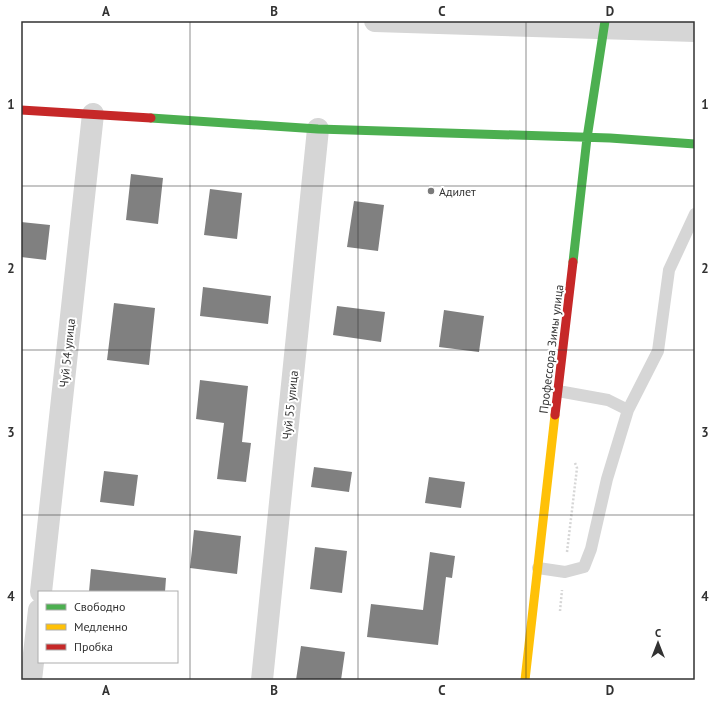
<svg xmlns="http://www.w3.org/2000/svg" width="716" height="701" font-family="'PT Sans',sans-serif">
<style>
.building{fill:#808080}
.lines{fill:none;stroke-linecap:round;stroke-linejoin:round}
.path{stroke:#d6d6d6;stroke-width:2.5;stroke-dasharray:2 2;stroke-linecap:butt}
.lane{stroke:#d6d6d6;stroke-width:12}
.street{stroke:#d6d6d6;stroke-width:22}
.fast{stroke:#4caf50;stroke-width:9}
.slow{stroke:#ffc107;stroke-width:9}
.jam{stroke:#c62828;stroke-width:9}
.grid{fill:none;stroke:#323232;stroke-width:1;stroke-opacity:0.55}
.poi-dot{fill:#7a7a7a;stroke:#fff;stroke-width:1.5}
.labels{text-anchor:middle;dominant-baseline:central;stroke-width:4;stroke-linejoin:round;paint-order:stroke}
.poi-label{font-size:12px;fill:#323232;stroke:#fff;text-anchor:start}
.street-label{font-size:12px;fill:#323232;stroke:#fff}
.neatline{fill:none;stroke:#323232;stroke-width:1.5}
.grid-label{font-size:13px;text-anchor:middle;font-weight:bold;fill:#323232}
</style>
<rect width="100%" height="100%" fill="#fff"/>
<!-- building -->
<path class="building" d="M131,174L163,178L158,224L126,220Z
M210,189L242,193L237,239L204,235Z
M354,201L384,205L378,251L347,247Z
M21,222L50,225L46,260L21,257Z
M203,287L271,296L268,324L200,316Z
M114,303L155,308L149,365L107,360Z
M337,306L385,312L381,342L333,335Z
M444,310L484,316L479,352L439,347Z
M200,380L248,386L242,442L251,443L246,482L217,479L224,423L196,419Z
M314,467L352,472L349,492L311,487Z
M104,471L138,475L134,506L100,502Z
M429,477L465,482L461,508L425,503Z
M194,530L241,536L237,574L190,568Z
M315,547L347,551L342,593L310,589Z
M430,552L455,556L452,578L446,577L438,645L367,637L371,604L423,610Z
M91,569L166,578L165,592H89Z
M301,646L345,652L341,680H296Z"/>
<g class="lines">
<!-- path -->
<path class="path" d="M567,552L577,468L575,463
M560,611L562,590"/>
<!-- lane -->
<path class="lane" d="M558,391L608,400L628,410
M538,568L565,572L584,567L591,549L607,479L628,410L658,351L669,270L695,214"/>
<!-- street -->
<path class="street" d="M375,21L695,31
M41,592L93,114
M31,680L39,610
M262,680L318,129"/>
<!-- fast -->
<path class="fast" d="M151,118L318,129L610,138L695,144
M573,262L587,138L605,21"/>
<!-- slow -->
<path class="slow" d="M525,680L555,415"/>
<!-- jam -->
<path class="jam" d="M21,110L151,118
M555,415L573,262"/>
</g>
<!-- grid -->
<path class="grid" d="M190,21V680M358,21V680M526,21V680M21,186H695M21,350H695M21,515H695"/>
<!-- markers -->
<circle class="poi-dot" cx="431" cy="191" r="4"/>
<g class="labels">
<!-- poi labels -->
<g class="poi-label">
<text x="439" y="191">Адилет</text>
</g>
<!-- street labels -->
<g class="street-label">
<text transform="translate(551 349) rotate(-83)">Профессора Зимы улица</text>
<text transform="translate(67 353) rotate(-84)">Чуй 54 улица</text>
<text transform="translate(290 405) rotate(-84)">Чуй 55 улица</text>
</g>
</g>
<!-- border -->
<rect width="716" height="701" fill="none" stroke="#ffffff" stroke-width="44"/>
<!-- legend -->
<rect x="38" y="591" width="140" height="72" fill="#ffffff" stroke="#adadad"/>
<rect x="46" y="604" width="20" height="6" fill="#4caf50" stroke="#adadad"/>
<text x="74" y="611" font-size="12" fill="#323232">Свободно</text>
<rect x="46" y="624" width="20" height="6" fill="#ffc107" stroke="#adadad"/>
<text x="74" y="631" font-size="12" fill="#323232">Медленно</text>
<rect x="46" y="644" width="20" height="6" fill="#c62828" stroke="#adadad"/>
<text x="74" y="651" font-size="12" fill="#323232">Пробка</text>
<!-- north arrow -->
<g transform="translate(658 643)" stroke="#ffffff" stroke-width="3" paint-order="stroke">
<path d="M0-3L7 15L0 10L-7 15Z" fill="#323232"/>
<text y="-6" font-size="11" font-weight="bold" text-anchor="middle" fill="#323232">С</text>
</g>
<rect x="22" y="22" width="672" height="657" class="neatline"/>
<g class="grid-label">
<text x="106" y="16">A</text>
<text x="274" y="16">B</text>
<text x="442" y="16">C</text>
<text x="610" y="16">D</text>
<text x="11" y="109">1</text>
<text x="705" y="109">1</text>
<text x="11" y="273">2</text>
<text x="705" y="273">2</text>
<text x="11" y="437">3</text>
<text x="705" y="437">3</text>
<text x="11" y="601">4</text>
<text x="705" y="601">4</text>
<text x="106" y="695">A</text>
<text x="274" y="695">B</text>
<text x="442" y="695">C</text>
<text x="610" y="695">D</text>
</g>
</svg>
